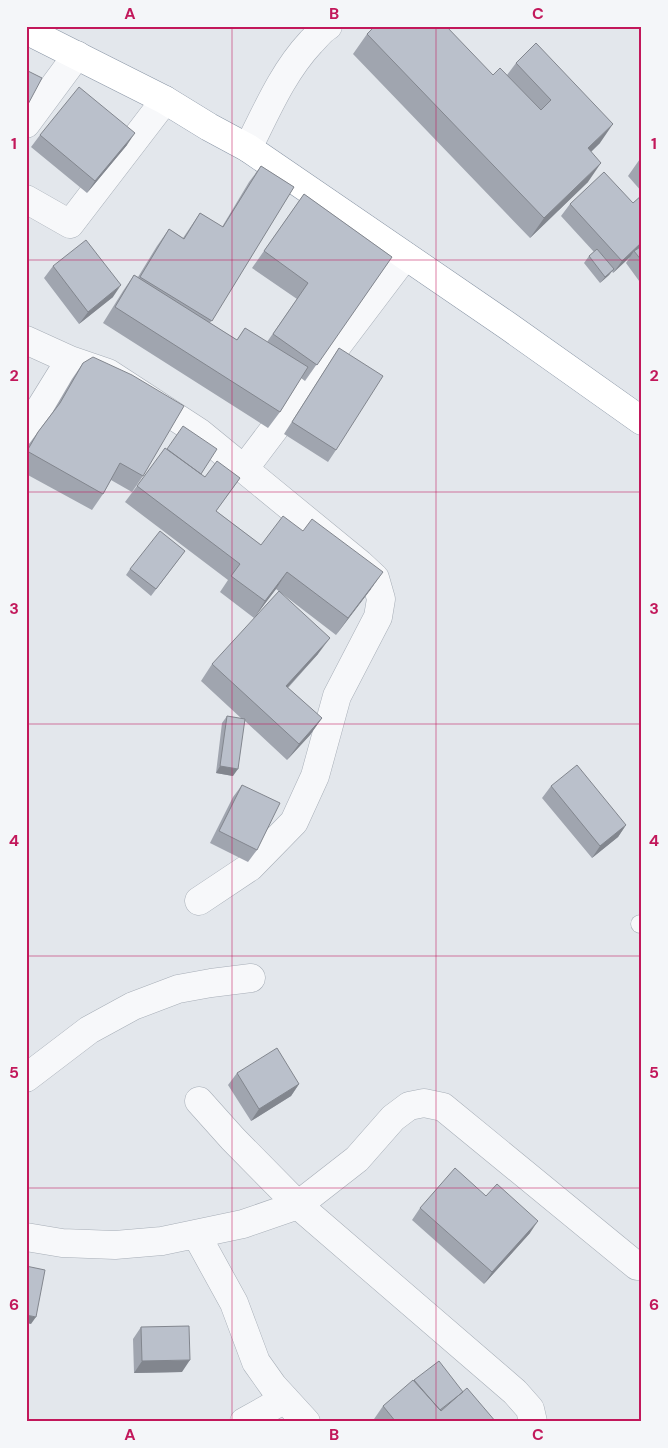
<svg xmlns="http://www.w3.org/2000/svg" width="668" height="1448" font-family="'DM Sans',sans-serif">
<style>
.lines{fill:none;stroke-linecap:round;stroke-linejoin:round}
.lane-casing{stroke:#a7aeb7;stroke-width:19}
.street-casing{stroke:#a7aeb7;stroke-width:29}
.highway-casing{stroke:#8995a5;stroke-width:29}
.lane{stroke:#f7f8fa;stroke-width:18}
.street{stroke:#f7f8fa;stroke-width:28}
.highway{stroke:#fff;stroke-width:28}
.wall{fill:#a0a5af}
.shaded-wall{fill:#82868e}
.building{fill:#bac0cb;stroke:#82868e}
.grid{fill:none;stroke:#c2185b;stroke-width:1;stroke-opacity:0.55}
.neatline{fill:none;stroke:#c2185b;stroke-width:2}
.grid-label{font-size:16px;text-anchor:middle;font-weight:bold;fill:#c2185b}
</style>
<rect width="100%" height="100%" fill="#e3e7ec"/>
<g class="lines">
<!-- lane casing -->
<g class="lane-casing">
<path id="lane" d="M640,924H642"/>
</g>
<!-- street casing -->
<g class="street-casing">
<path id="street" d="M26,124L77,55
M248,148C267,110 283,72 311,42C317,36 321,30 328,26
M26,199L70,224L165,100
M26,340L70,360L108,373L200,433L360,564L375,578L381,599L378,617L337,696L315,776L294,822L250,867L199,901
M26,431L70,360
M244,469L405,256
M26,1078L89,1030L133,1006L178,989L211,983L251,978
M199,1101L233,1139L298,1205L515,1392L530,1409L533,1422
M196,1234L234,1303L256,1362L273,1386L306,1422
M26,1237L62,1243L115,1245L162,1241L243,1224L298,1205L357,1159L393,1118L409,1106L424,1103L443,1107L637,1266
M244,1422L285,1399"/>
</g>
<!-- highway casing -->
<g class="highway-casing">
<path id="highway" d="M26,30L165,100L209,127L248,148L508,326L642,421"/>
</g>
<!-- lane -->
<use href="#lane" class="lane"/>
<!-- street -->
<use href="#street" class="street"/>
<!-- highway -->
<use href="#highway" class="highway"/>
</g>
<!-- wall -->
<path class="wall" d="M367,34L493,75H507L516,63L600,143L591,152L588,182L530,238L353,54Z
M40,135L127,145L87,193L31,147Z
M642,156V192L628,176Z
M261,166L294,187L210,323L237,340L245,328L267,342L297,299L252,268L304,194L392,257L305,381L301,378L280,412L268,428L103,323L123,291L134,275L138,277L157,246L169,229L183,238L200,213L222,227L249,182Z
M642,195V285L626,263L630,257L613,273L612,271L609,275L600,283L584,263L589,256L594,252L561,216L570,204L633,203Z
M53,266L113,297L79,324L44,278Z
M339,348L336,450L328,462L284,434Z
M83,363L143,476L132,492L111,480L103,494L92,510L26,474V448L52,413L72,379Z
M167,449L205,477L240,478L216,511L261,545L371,589L336,635L276,589L254,618L220,592L228,580L125,502L137,486Z
M185,551L151,596L126,575L130,569Z
M318,654L288,688L322,718L310,735L287,760L245,721L233,776L216,773L222,723L227,716L242,719L201,681L212,664Z
M242,785L257,850L248,862L210,843L233,797Z
M551,786L626,825L618,837L592,858L542,798Z
M237,1073L299,1084L291,1096L251,1121L228,1085Z
M486,1196L530,1233L484,1284L412,1220L420,1208Z
M141,1327L182,1372L134,1373L133,1339Z
M414,1380L463,1392L496,1422H372L383,1406Z"/>
<!-- shaded-wall -->
<path class="shaded-wall" d="M613,124L600,143L574,168L588,148Z
M135,133L127,145L87,193L95,181Z
M601,163L588,182L530,238L544,218Z
M642,242V246L634,251L630,257L613,273L622,261Z
M614,269L609,275L600,283L605,277Z
M121,285L113,297L79,324L88,312Z
M287,572L276,589L254,618L265,601Z
M383,572L371,589L336,635L348,618Z
M330,638L318,654L274,702L286,686Z
M322,718L310,735L287,760L299,744Z
M220,766L238,769L233,776L216,773Z
M626,825L618,837L592,858L600,846Z
M299,1084L291,1096L251,1121L259,1109Z
M538,1221L530,1233L484,1284L492,1272Z
M26,1315L36,1317L31,1324L26,1323Z
M190,1360L182,1372L134,1373L142,1361Z"/>
<!-- building -->
<path class="building" d="M375,26H446L493,75L500,68L541,110L551,100L516,63L536,43L613,124L588,148L601,163L544,218L367,34Z
M26,70L42,78L26,108Z
M79,87L135,133L95,181L40,135Z
M261,166L294,187L212,321L140,277L169,229L184,239L200,213L223,227Z
M604,172L633,203L642,195V242L622,261L570,204Z
M304,194L392,257L317,365L273,334L308,283L264,251Z
M86,240L121,285L88,312L53,266Z
M642,246V261L634,251Z
M597,249L614,269L605,277L589,256Z
M134,275L237,340L245,328L308,367L280,412L115,307Z
M339,348L383,376L336,450L292,422Z
M93,357L132,375L184,406L143,476L120,463L103,494L27,451L38,432L60,403L83,363Z
M183,426L217,449L201,474L167,449Z
M165,448L205,477L217,461L240,478L216,511L261,545L283,516L303,531L312,519L383,572L348,618L287,572L265,601L231,576L240,564L137,486Z
M160,531L185,551L156,589L130,569Z
M279,591L330,638L286,686L322,718L299,744L212,664Z
M227,716L245,719L238,769L220,766Z
M577,765L626,825L600,846L551,786Z
M242,785L280,803L257,850L219,831Z
M277,1048L299,1084L259,1109L237,1073Z
M455,1168L486,1196L497,1184L538,1221L492,1272L420,1208Z
M26,1266L45,1270L36,1317L26,1315Z
M189,1326L190,1360L142,1361L141,1327Z
M439,1361L463,1392L440,1410L414,1380Z
M413,1380L441,1411L467,1388L496,1422H396L383,1406Z"/>
<!-- grid -->
<path class="grid" d="M232,26V1422M436,26V1422M26,260H642M26,492H642M26,724H642M26,956H642M26,1188H642"/>
<!-- border -->
<rect width="668" height="1448" fill="none" stroke="#f4f6f9" stroke-width="55"/>
<rect x="28" y="28" width="612" height="1392" class="neatline"/>
<g class="grid-label">
<text x="130" y="19">A</text>
<text x="334" y="19">B</text>
<text x="538" y="19">C</text>
<text x="14" y="149">1</text>
<text x="654" y="149">1</text>
<text x="14" y="381">2</text>
<text x="654" y="381">2</text>
<text x="14" y="614">3</text>
<text x="654" y="614">3</text>
<text x="14" y="846">4</text>
<text x="654" y="846">4</text>
<text x="14" y="1078">5</text>
<text x="654" y="1078">5</text>
<text x="14" y="1310">6</text>
<text x="654" y="1310">6</text>
<text x="130" y="1440">A</text>
<text x="334" y="1440">B</text>
<text x="538" y="1440">C</text>
</g>
</svg>
